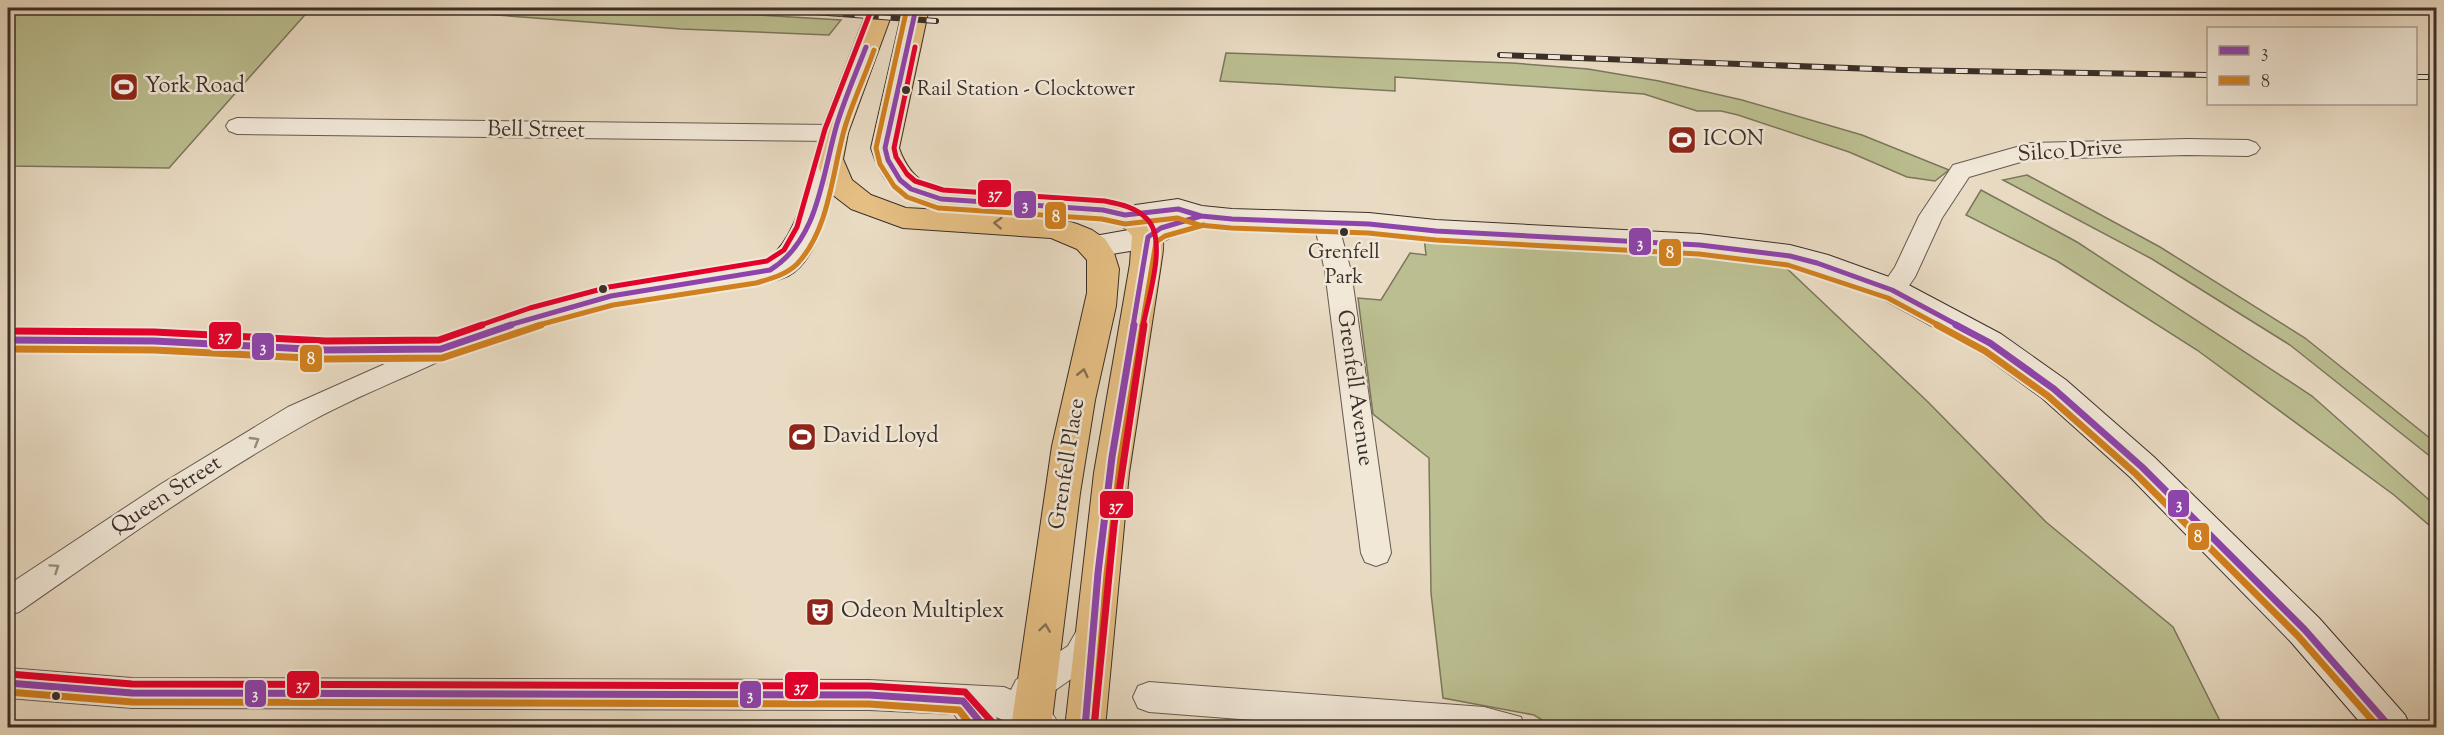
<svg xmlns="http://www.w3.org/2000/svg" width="2444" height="735" font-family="'Sorts Mill Goudy',serif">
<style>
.green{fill:#bbbe90;stroke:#7b765c;stroke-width:1.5}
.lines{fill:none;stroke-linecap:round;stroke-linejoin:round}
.street-casing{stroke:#665a50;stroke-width:2}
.secondary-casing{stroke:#3b2f29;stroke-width:2}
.primary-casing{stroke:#3b2f29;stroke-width:2}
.street{fill:#f1e8d8;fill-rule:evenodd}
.secondary{fill:#f1e8d8;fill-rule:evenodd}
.primary{fill:#e4be82;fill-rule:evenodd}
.rail-casing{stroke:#3b2f29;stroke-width:6}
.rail{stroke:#f1e8d8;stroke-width:4;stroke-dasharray:12;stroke-linecap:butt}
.bus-1-far1-casing{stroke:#f1e8d8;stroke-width:9}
.bus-1-casing{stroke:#f1e8d8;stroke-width:11}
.bus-2-far1-casing{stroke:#f1e8d8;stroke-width:9}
.bus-2-casing{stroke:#f1e8d8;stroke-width:11}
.bus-3-far1-casing{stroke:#f1e8d8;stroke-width:9}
.bus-3-casing{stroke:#f1e8d8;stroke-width:11}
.bus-1-far1{stroke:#8e44ad;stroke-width:5}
.bus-1{stroke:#8e44ad;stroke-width:7}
.bus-2-far1{stroke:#d1801f;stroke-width:5}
.bus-2{stroke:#d1801f;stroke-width:7}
.bus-3-far1{stroke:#e4002b;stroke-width:5}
.bus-3{stroke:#e4002b;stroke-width:7}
.oneway{stroke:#876f51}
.oneway2{stroke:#968c80}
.bus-dot{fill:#3b2f29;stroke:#f1e8d8;stroke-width:2}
.labels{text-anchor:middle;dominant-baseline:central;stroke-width:5;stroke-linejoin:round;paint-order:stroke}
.bus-label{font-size:20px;fill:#3b2f29;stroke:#f1e8d8;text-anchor:start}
.poi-label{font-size:22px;fill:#3b2f29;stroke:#f1e8d8;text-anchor:start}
.street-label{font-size:22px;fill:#3b2f29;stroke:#f1e8d8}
.line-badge{stroke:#f1e8d8;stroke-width:2}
.badge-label{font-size:16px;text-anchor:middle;font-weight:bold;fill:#fff}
</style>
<rect width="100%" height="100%" fill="#e9dbc3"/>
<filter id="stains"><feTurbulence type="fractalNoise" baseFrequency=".00333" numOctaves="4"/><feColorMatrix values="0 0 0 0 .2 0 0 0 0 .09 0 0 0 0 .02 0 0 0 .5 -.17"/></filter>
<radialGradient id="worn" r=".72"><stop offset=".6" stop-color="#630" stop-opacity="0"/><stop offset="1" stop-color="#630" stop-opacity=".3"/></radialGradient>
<!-- green -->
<path class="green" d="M8,8H311L169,168L8,166Z
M403,8H642L841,20L829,35L681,29Z
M1226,53L1512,63L1588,69L1659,81L1742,100L1862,135L1949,170L1935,181L1907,177L1849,152L1738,115L1721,111H1697L1644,94L1395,77V91L1220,81Z
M2027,175L2160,247L2305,338L2436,443V461L2290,345L2152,259L2003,180Z
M1981,190L2077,242L2312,396L2436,506V531L2394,495L2197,350L2057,261L1966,215Z
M1424,237L1703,258L1779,261L1928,402L2046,522L2173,627L2223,727L1555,728L1534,715L1443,698L1431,593L1429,458L1373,414L1358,298L1381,300L1410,253L1426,255Z"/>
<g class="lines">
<!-- street casing -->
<g class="street-casing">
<path id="street" d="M237,118L834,125L842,128L846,133L842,138L834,141L237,134L229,131L226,126L229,121Z
M2187,139L2248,140L2256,143L2260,148L2256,153L2248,156L2187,155L2031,159L1969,177L1942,218L1915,277L1901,297L1892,299L1883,297L1879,290L1895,267L1919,216L1953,165L2031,143Z
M1326,214L1335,217L1338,223L1351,271L1391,553L1387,562L1376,566L1365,562L1361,553L1325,271L1314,223L1317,217Z
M441,339L450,342L454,349L450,356C403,379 352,398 306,424C206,480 113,547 19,612L8,615V585L161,484L288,407Z
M1092,619L1103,623L1108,633L1090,666L1038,702C1049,707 1055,716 1060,728H1022L996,717L1001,728H964L954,714L869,710L132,708L8,698V668L132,678L869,680L1004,687L1011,690L1016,680L1068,646L1081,623Z
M1149,682L1484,707L1521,717L1525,728H1354L1149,712L1138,708L1133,697L1138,686Z"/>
</g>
<!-- secondary casing -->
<g class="secondary-casing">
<path id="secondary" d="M829,149L839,152L843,159C833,191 820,260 788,276C783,279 776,280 770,282L611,308L539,327L441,361L326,362L154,353L8,352V328L154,329L326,338L440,337L533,305L611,284L767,260C797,237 803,193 815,159L819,152Z
M1178,199L1202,206L1232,209L1369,213L1436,220L1700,234L1790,245L1828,255L1903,282L2001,334L2066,380L2154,457L2319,618L2405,715L2411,728H2365L2291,642L2130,477L2042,398L1979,352L1881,298L1790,267L1700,256L1436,242L1369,235L1232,229L1188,223L1185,231L1148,248L1094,257L1083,254L1079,246L1083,238L1140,228L1147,223L1125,225L1114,222L1110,215L1114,208Z"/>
</g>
<!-- primary casing -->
<g class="primary-casing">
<path id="primary" d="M868,8H894L848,133L843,159L852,180L871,195L906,208L1051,216L1077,224L1092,230L1105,239L1114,253L1119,269L1116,306L1095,400L1080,493L1051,728H1011L1052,446L1087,293V260L1077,249L1051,238L903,228L851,209L829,192L815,159L820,133Z
M903,8H929L899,148C918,199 946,182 987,194L992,201L987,208C959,216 911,207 890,185C881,175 875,161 871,148Z
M1026,194C1063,196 1150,192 1162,236C1165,244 1162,256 1161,264L1129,473L1105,728H1065L1094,473L1130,264L1132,236C1120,213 1050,216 1026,214L1016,211L1011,204L1016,197Z"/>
</g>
<!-- street -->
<use href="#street" class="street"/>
<!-- secondary -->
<use href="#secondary" class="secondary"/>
<!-- primary -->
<use href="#primary" class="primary"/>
<!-- rail casing -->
<g class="rail-casing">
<path id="rail" d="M759,8L936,21
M1500,55L1902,70L2208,75
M2416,77H2436"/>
</g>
<!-- rail -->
<use href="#rail" class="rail"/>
<!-- bus-1-far1 casing -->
<g class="bus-1-far1-casing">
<path id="bus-1-far1" d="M916,8L885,148L888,160L900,180L911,189L941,199L1103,210L1125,215L1178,209L1201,216L1232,219L1369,224L1436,231L1700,245L1790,256L1817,263L1892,290L1959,326
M506,326L611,296L770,270C819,240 822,175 837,124C845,98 856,73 866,47
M1133,326L1148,237L1161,228L1201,216"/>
</g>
<!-- bus-1 casing -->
<g class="bus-1-casing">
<path id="bus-1" d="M1956,325L1990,343L2054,389L2142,467L2305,630L2391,728
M8,340L154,341L326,350L441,349L511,325
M8,683L132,693L869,695L963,701L985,728
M1085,728L1098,573L1112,457L1134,325"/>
</g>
<!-- bus-2-far1 casing -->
<g class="bus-2-far1-casing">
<path id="bus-2-far1" d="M907,8L876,148L880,164L894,186L907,197L938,208L1102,219L1125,224L1177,218L1199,225L1231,228L1368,233L1436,240L1699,254L1788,265L1888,298L1940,326
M535,326L613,305L756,283C770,279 786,275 797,264C830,229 832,171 845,127C853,101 865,76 874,50
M1142,326L1156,242L1165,236L1204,225"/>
</g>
<!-- bus-2 casing -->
<g class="bus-2-casing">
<path id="bus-2" d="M1937,325L1985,351L2048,396L2136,474L2298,636L2379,728
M8,349L154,350L326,359L442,358L541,325
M8,692L132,702L869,704L959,710L973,728
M1094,728L1107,574L1121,458L1143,325"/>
</g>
<!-- bus-3-far1 casing -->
<g class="bus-3-far1-casing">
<path id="bus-3-far1" d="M915,47L894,148L896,157L907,174L915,181L943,190L1105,201C1120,204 1136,207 1147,219C1168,240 1148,299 1143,326
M478,326L530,308L609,287L767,261L784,250L797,227L825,129L872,8"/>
</g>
<!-- bus-3 casing -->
<g class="bus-3-casing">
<path id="bus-3" d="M8,331L154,332L326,341L439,340L482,325
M9,674L132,684L870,686L965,692L992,722
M1094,728L1114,525L1144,325"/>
</g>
<!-- bus-1-far1 -->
<use href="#bus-1-far1" class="bus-1-far1"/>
<!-- bus-1 -->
<use href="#bus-1" class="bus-1"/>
<!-- bus-2-far1 -->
<use href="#bus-2-far1" class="bus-2-far1"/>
<!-- bus-2 -->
<use href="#bus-2" class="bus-2"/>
<!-- bus-3-far1 -->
<use href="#bus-3-far1" class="bus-3-far1"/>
<!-- bus-3 -->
<use href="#bus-3" class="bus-3"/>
</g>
<!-- one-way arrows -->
<defs><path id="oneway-chevron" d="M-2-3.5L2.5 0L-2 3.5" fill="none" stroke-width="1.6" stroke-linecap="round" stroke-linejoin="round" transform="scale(1.5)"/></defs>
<g class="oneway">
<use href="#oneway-chevron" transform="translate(998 223) rotate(-177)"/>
<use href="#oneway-chevron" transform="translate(1083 373) rotate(-77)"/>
<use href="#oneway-chevron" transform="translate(1045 628) rotate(-82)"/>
</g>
<g class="oneway2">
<use href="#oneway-chevron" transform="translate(255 441) rotate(-31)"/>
<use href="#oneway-chevron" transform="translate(55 568) rotate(-34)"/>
</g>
<!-- icons -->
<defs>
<g id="stadium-square" transform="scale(1.5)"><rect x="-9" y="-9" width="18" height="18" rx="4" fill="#8f2418" stroke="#f1e8d8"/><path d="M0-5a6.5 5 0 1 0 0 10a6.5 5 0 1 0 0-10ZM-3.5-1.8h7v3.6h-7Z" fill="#fff"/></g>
<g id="theatre-square" transform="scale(1.5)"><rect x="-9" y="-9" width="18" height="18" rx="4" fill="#8f2418" stroke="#f1e8d8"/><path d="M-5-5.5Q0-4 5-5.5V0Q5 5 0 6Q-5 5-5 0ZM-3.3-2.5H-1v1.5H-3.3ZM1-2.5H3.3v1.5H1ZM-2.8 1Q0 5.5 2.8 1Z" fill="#fff"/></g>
</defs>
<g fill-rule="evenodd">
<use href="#stadium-square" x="124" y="87"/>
<use href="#stadium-square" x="1682" y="140"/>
<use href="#stadium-square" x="802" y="437"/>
<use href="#theatre-square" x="820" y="612"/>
</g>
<!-- markers -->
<g class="bus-dot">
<circle cx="906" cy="90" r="5"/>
<circle cx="1344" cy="232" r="5"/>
<circle cx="603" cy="289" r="5"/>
<circle cx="56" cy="696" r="5"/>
</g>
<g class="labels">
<!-- bus labels -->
<g class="bus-label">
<text x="917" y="90">Rail Station - Clocktower</text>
<text x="1344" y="253" text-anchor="middle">Grenfell<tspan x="1344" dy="25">Park</tspan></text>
</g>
<!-- poi labels -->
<g class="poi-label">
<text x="145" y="87">York Road</text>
<text x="1703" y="140">ICON</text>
<text x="823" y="437">David Lloyd</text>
<text x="841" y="612">Odeon Multiplex</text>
</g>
<!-- street labels -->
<g class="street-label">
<text transform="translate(536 131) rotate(1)">Bell Street</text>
<text transform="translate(2070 152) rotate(-4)">Silco Drive</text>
<text transform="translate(1354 388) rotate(82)">Grenfell Avenue</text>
<text transform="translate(1068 464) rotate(-81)">Grenfell Place</text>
<text transform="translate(167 496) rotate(-33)">Queen Street</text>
</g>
</g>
<g class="line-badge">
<rect x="977" y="179" width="35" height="29" rx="6" fill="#e4002b"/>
<rect x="1013" y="190" width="24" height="29" rx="6" fill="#8e44ad"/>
<rect x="1044" y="201" width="23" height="29" rx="6" fill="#d1801f"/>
<rect x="1628" y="227" width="24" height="29" rx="6" fill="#8e44ad"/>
<rect x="1658" y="238" width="24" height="29" rx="6" fill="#d1801f"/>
<rect x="208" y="321" width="34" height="29" rx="6" fill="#e4002b"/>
<rect x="251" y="332" width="24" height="29" rx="6" fill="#8e44ad"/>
<rect x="299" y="344" width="24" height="29" rx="6" fill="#d1801f"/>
<rect x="2167" y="489" width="23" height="29" rx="6" fill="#8e44ad"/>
<rect x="1099" y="490" width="35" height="29" rx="6" fill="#e4002b"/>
<rect x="2187" y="522" width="23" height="29" rx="6" fill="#d1801f"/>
<rect x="286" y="670" width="34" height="29" rx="6" fill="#e4002b"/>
<rect x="784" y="671" width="35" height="29" rx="6" fill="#e4002b"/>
<rect x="244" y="679" width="23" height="29" rx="6" fill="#8e44ad"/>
<rect x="739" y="680" width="23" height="29" rx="6" fill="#8e44ad"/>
</g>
<g class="badge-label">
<text x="995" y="199">37</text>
<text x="1025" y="210">3</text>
<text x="1056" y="222">8</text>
<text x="1640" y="248">3</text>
<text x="1670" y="258">8</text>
<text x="225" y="341">37</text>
<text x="263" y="352">3</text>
<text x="311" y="364">8</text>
<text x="2179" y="509">3</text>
<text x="1116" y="511">37</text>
<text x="2198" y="542">8</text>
<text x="303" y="690">37</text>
<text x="801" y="692">37</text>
<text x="255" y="699">3</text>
<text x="750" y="700">3</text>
</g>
<!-- margin -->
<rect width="2444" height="735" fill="none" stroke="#e9dbc3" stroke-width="30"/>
<rect x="9" y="9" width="2426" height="717" fill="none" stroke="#3b2f29" stroke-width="3"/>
<rect x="15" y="15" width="2414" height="705" fill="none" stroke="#3b2f29" stroke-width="1.5"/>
<!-- legend -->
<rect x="2207" y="27" width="210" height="78" fill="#f1e8d8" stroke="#a89e92" stroke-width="1.5"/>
<rect x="2219" y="46" width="30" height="9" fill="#8e44ad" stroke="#a89e92" stroke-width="1.5"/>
<text x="2261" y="57" font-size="18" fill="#3b2f29">3</text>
<rect x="2219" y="76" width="30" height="9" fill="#d1801f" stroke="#a89e92" stroke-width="1.5"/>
<text x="2261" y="87" font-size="18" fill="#3b2f29">8</text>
<rect width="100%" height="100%" filter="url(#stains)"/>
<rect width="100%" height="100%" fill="url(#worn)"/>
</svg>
